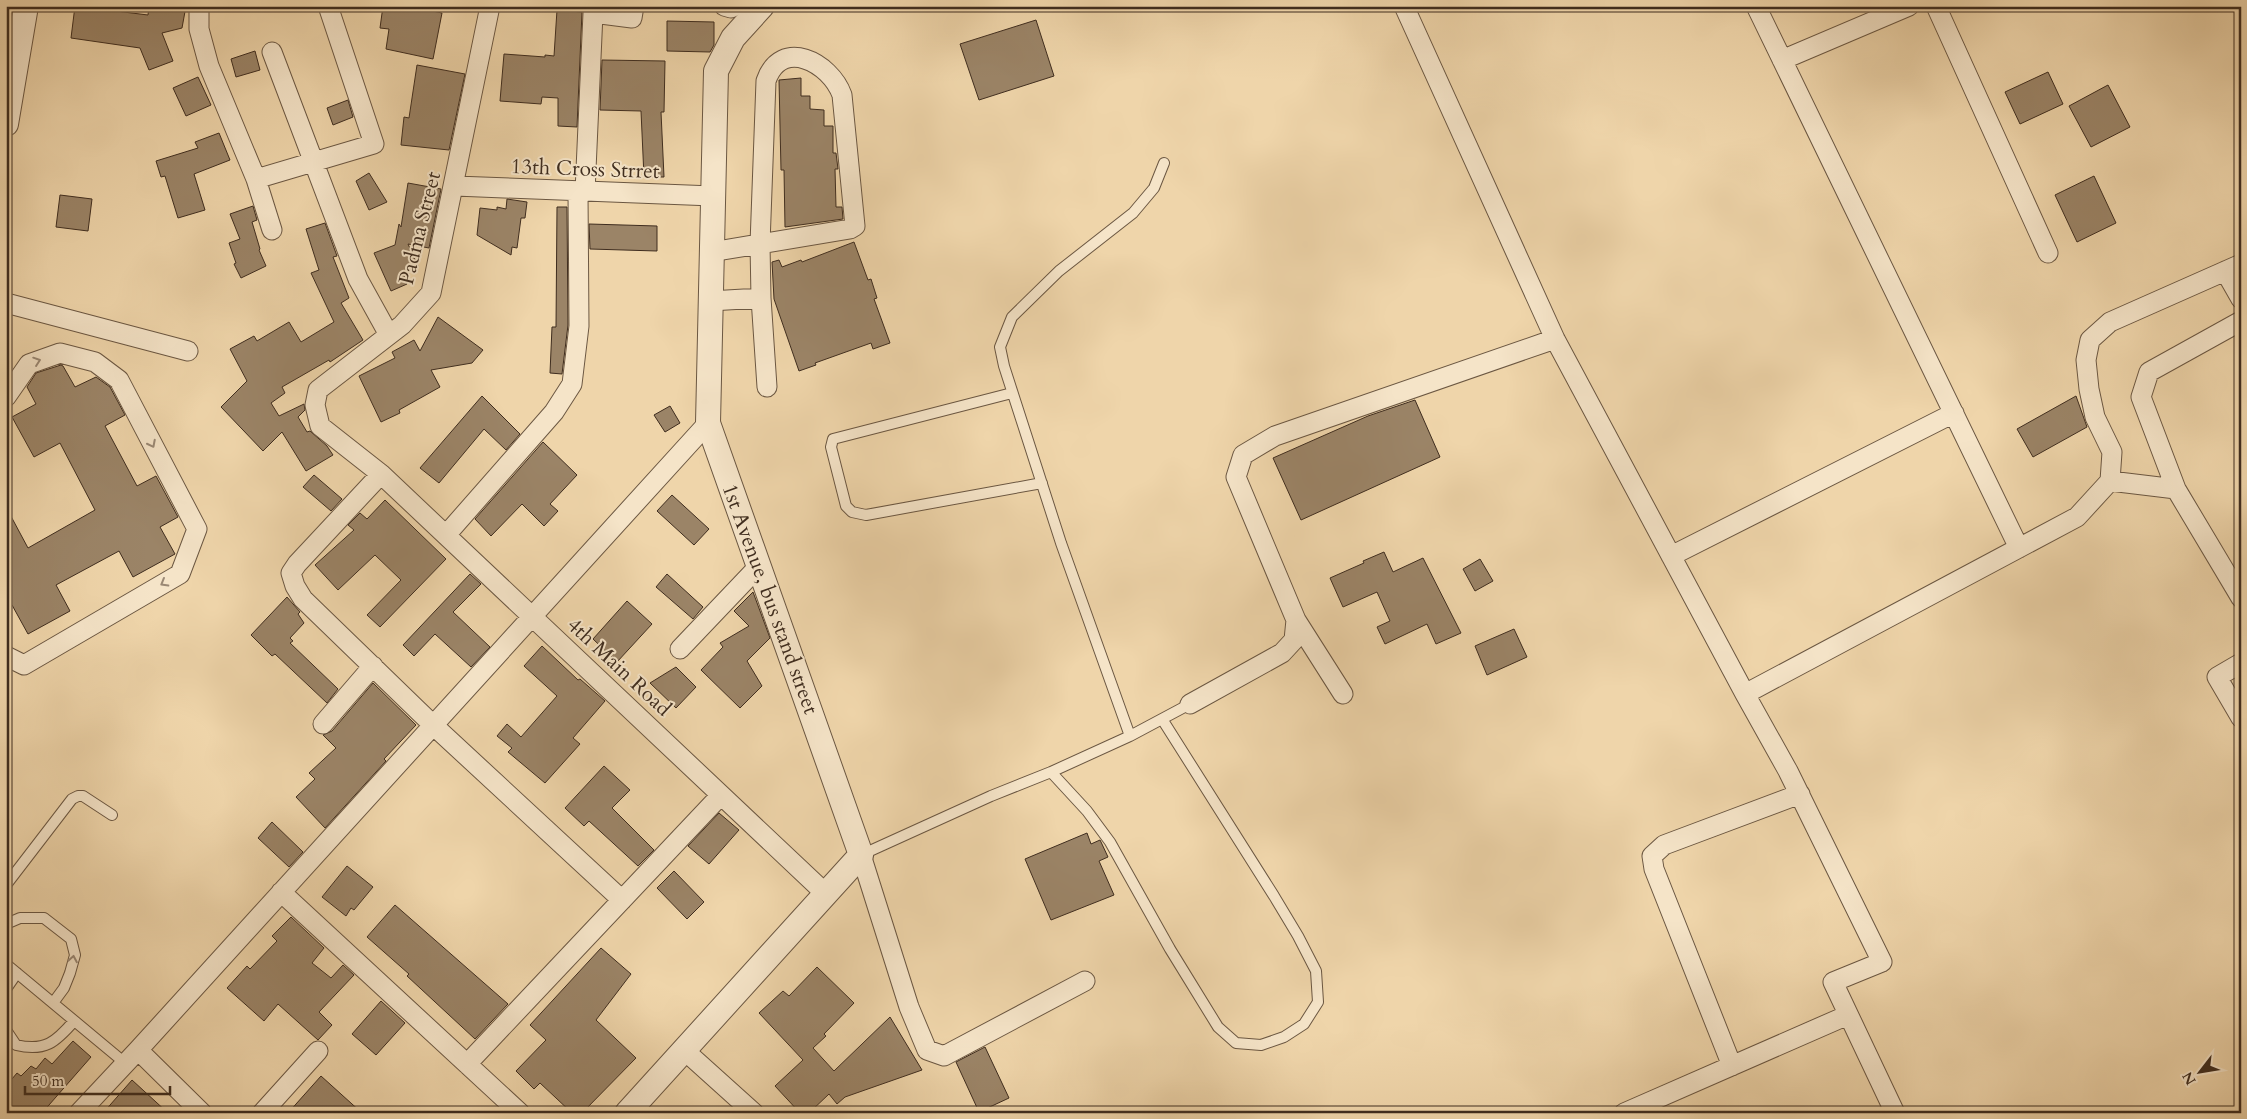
<svg xmlns="http://www.w3.org/2000/svg" width="2247" height="1119" font-family="Cardo,serif">
<style>
.building{fill:#9b8467;stroke:#3f2d1f}
.lines{fill:none;stroke-linecap:round;stroke-linejoin:round}
.service-casing{stroke:#6b5742;stroke-width:12}
.minor-casing{stroke:#6b5742;stroke-width:21}
.tertiary-casing{stroke:#6b5742;stroke-width:26}
.service{stroke:#f5e4c8;stroke-width:10}
.minor{stroke:#f5e4c8;stroke-width:19}
.tertiary{stroke:#f5e4c8;stroke-width:24}
.oneway{stroke:#9a8874}
.labels{text-anchor:middle;dominant-baseline:central;stroke-width:4;stroke-linejoin:round;paint-order:stroke}
.street-label{font-size:21px;fill:#3f2d1f;stroke:#f5e4c8}
</style>
<rect width="100%" height="100%" fill="#efd5aa"/>
<filter id="stains"><feTurbulence type="fractalNoise" baseFrequency=".004" numOctaves="4"/><feColorMatrix values="0 0 0 0 .2 0 0 0 0 .09 0 0 0 0 .02 0 0 0 .5 -.17"/></filter>
<radialGradient id="worn" r=".72"><stop offset=".6" stop-color="#630" stop-opacity="0"/><stop offset="1" stop-color="#630" stop-opacity=".3"/></radialGradient>
<!-- building -->
<path class="building" d="M75,6L148,15L149,6H186L182,28L162,33L173,61L149,70L140,48L71,38Z
M383,6H408L442,13L433,59L386,49L389,29L380,28Z
M557,10L582,12L577,127L558,126V98L542,97L541,104L500,101L504,54L545,57V55L554,56Z
M1036,20L1054,76L979,100L960,44Z
M667,21L714,22V45L710,52L667,51Z
M255,51L260,70L236,77L231,59Z
M602,60L665,61L664,112H661L664,177H644L641,111L600,110Z
M417,65L465,74L449,150L401,145L404,117L409,118Z
M2048,72L2063,104L2020,124L2005,92Z
M198,77L211,105L186,116L173,88Z
M801,78V96H810V109L824,110V126H833V153H836L838,169H835L836,207H842L843,219L785,227L784,170H781L779,80Z
M2108,85L2130,127L2091,147L2069,106Z
M348,100L353,117L333,125L327,108Z
M219,133L230,160L194,174L205,210L178,218L165,176L161,177L156,161L198,148L195,142Z
M369,173L387,202L369,210L356,181Z
M2094,176L2116,223L2077,242L2055,195Z
M408,183L441,189L429,248L408,244L418,266L408,270L409,274L404,276L407,284L391,291L374,253L395,245L399,224L401,227Z
M60,195L92,199L88,231L56,227Z
M507,199L527,202L525,218H521L517,248L512,247L511,255L477,235L480,208L497,210V207L506,209Z
M253,206L257,220L252,222L260,249L259,250L266,266L241,278L234,264L236,263L229,243L240,239L230,214Z
M557,207H567L568,325L562,374L550,373L552,327H556Z
M325,223L337,256L333,257L349,298L341,303L363,340L330,362L329,360L282,387L285,393L271,403L279,416L304,404L305,410L298,417L307,432L310,431L327,446L333,455L306,471L282,432L263,451L221,407L247,381L230,349L254,336L257,341L289,322L301,342L334,322L311,273L319,270L306,229Z
M589,224L657,226V251L590,249Z
M854,242L868,280L871,279L877,298L874,299L890,343L873,349L871,343L815,363L816,365L799,371L774,299L772,262L779,260L782,267L801,260L802,262Z
M438,317L483,350L472,363L431,370L440,387L399,410L400,413L381,422L359,376L395,358L392,352L414,340L420,351Z
M61,365L63,366L75,387L96,377L110,387L125,415L105,426L137,486L156,476L178,517L160,527L175,554L133,577L119,551L56,585L70,611L28,634L12,605L6,608V507L28,548L95,510L60,443L34,457L12,417L36,404L27,387L36,373Z
M482,396L520,434L506,450L484,429L439,483L420,468Z
M2076,396L2087,427L2033,457L2017,429Z
M1415,400L1440,457L1301,520L1273,458L1368,416Z
M670,406L680,423L665,432L654,415Z
M543,442L577,475L550,504L558,511L544,526L522,504L491,536L475,519Z
M314,475L342,499L331,511L303,487Z
M672,495L709,529L694,545L657,511Z
M385,500L446,559L380,627L367,615L401,580L375,555L338,590L315,565L354,530L348,525L360,513L367,519Z
M1384,552L1393,572L1423,558L1461,633L1436,644L1427,624L1385,644L1377,627L1390,621L1377,592L1343,607L1330,578L1364,563L1363,561Z
M1480,559L1493,581L1475,591L1463,569Z
M470,574L481,584L453,612L490,647L471,667L435,634L414,656L403,645Z
M667,574L703,607L693,619L656,587Z
M753,592L770,638L747,661L762,686L740,708L701,670L723,647L720,643L749,626L734,611Z
M287,597L300,612L298,614L304,623L290,638L293,641L290,643L338,689L327,703L275,654L272,656L251,635Z
M627,601L652,624L617,662L593,639Z
M1514,629L1527,657L1487,675L1475,646Z
M542,646L578,680L580,679L605,701L573,738L580,744L545,783L508,752L512,748L497,736L507,724L521,737L557,696L524,666Z
M676,667L696,687L676,708L650,683Z
M373,683L416,725L384,759L386,761L325,828L296,797L315,779L309,773L336,748L323,735L332,731Z
M604,766L630,790L612,808L654,850L638,866L589,821L584,826L565,808Z
M719,813L739,830L709,864L688,846Z
M272,822L303,852L289,867L258,838Z
M1087,833L1091,844L1100,840L1101,842L1108,857L1099,861L1114,895L1051,920L1025,859Z
M347,866L373,887L354,910L351,908L346,916L322,897Z
M674,871L704,902L687,919L657,888Z
M395,905L508,1004L475,1039L407,976L409,974L367,937Z
M291,917L324,948L312,963L331,978L343,965L354,975L319,1012L332,1025L318,1040L278,1004L264,1021L227,988L247,966L250,969L277,941L272,936Z
M601,948L631,974L596,1020L636,1058L582,1113H572L540,1083L534,1089L516,1071L546,1040L530,1025Z
M817,967L854,1003L824,1034L826,1036L813,1048L834,1071L890,1017L922,1070L845,1097L837,1104L829,1094L809,1113H800L775,1086L803,1060L759,1013L783,991L789,996Z
M381,1001L405,1023L376,1055L352,1034Z
M73,1041L91,1057L42,1113H6V1086L17,1073L21,1076L31,1066L36,1069L45,1058L52,1064Z
M985,1047L1009,1098L979,1112L956,1062Z
M321,1076L362,1113H288Z
M132,1080L168,1113H103Z"/>
<g class="lines">
<!-- service casing -->
<g class="service-casing">
<path id="service" d="M1012,393L833,439L831,447L846,506L852,512L866,515L1042,483
M1130,736L1061,543L1004,366L1000,347L1012,317L1059,271L1133,213L1154,188L1164,163
M1051,772L1130,736L1190,704
M861,855L991,796L1051,772L1087,811L1110,842L1170,949L1218,1027L1236,1043L1261,1045L1284,1037L1304,1024L1318,1002L1316,971L1298,936L1274,896L1162,719
M6,885L72,799L78,796H83L112,815
M6,924L20,918H44L71,939L75,955L70,973L64,988L53,1003
M6,964L125,1063
M6,989L17,973
M6,1030L16,1045C45,1052 56,1042 74,1021"/>
</g>
<!-- minor casing -->
<g class="minor-casing">
<path id="minor" d="M199,6V29L209,66L256,179L272,230
M490,6L431,293L402,325L318,390L315,405L320,426L381,474L826,894
M724,6L731,8L735,6
M1404,6L1555,339L1745,694L1788,771L1882,962L1833,982L1895,1113
M1756,6L2019,548
M1936,6L2048,253
M272,52L358,279L389,335
M1782,60L1909,6
M256,179L374,144L329,9
M455,186L713,196
M585,192L593,13L632,18L634,6
M2225,271L2241,299
M761,298L767,387
M710,301L761,298L760,244L766,81C781,37 830,62 842,95L855,226L850,229L711,252
M6,303L188,351
M2241,321L2149,372L2141,397L2176,489L2241,598
M6,397L29,364L60,353L95,362L119,380L197,529L180,574L24,665L6,656
M381,474L297,564L291,573L295,586L303,599L433,725L622,900
M2110,481L2176,489
M446,535L554,412L572,384L579,326L578,192
M1671,556L1954,413
M1296,620L1343,694
M680,649L758,567
M2241,663L2217,677L2241,718
M1745,694L2077,517L2110,481L2112,452L2095,417L2089,389L2086,360L2090,340L2110,322L2241,264
M1190,704L1282,653L1294,640L1296,620L1236,477L1243,455L1275,436L1555,339
M323,724L373,666
M861,855L909,1007L927,1050L944,1056L1085,981
M281,892L520,1113
M138,1050L202,1113
M684,1050L754,1113
M467,1064L721,795
M1732,1066L1654,869L1652,856L1664,845L1800,794
M79,1113L138,1050L708,423
M262,1113L318,1051
M1624,1113L1848,1015"/>
</g>
<!-- tertiary casing -->
<g class="tertiary-casing">
<path id="tertiary" d="M6,124L26,6
M627,1113L861,855L708,423L716,71L733,38L762,6"/>
</g>
<!-- service -->
<use href="#service" class="service"/>
<!-- minor -->
<use href="#minor" class="minor"/>
<!-- tertiary -->
<use href="#tertiary" class="tertiary"/>
</g>
<!-- one-way arrows -->
<defs><path id="oneway-chevron" d="M-2-3.5L2.5 0L-2 3.5" fill="none" stroke-width="1.6" stroke-linecap="round" stroke-linejoin="round" transform="scale(1.25)"/></defs>
<g class="oneway">
<use href="#oneway-chevron" transform="translate(37 361) rotate(-19)"/>
<use href="#oneway-chevron" transform="translate(152 444) rotate(63)"/>
<use href="#oneway-chevron" transform="translate(164 583) rotate(150)"/>
<use href="#oneway-chevron" transform="translate(73 959) rotate(-80)"/>
</g>
<g class="labels">
<!-- street labels -->
<g class="street-label">
<text transform="translate(585 169) rotate(2)">13th Cross Strret</text>
<text transform="translate(420 228) rotate(-76)">Padma Street</text>
<text transform="translate(770 599) rotate(70)">1st Avenue, bus stand street</text>
<text transform="translate(619 667) rotate(43)">4th Main Road</text>
</g>
</g>
<!-- margin -->
<rect width="2247" height="1119" fill="none" stroke="#efd5aa" stroke-width="25"/>
<rect x="8" y="8" width="2232" height="1104" fill="none" stroke="#3f2d1f" stroke-width="2.5"/>
<rect x="12" y="12" width="2222" height="1094" fill="none" stroke="#3f2d1f"/>
<!-- north arrow -->
<g transform="translate(2200 1072) rotate(239)" stroke="#f5e4c8" stroke-width="4" paint-order="stroke">
<path d="M0-4L9 19L0 12L-9 19Z" fill="#3f2d1f"/>
<text y="-8" font-size="14" font-weight="bold" text-anchor="middle" fill="#3f2d1f">N</text>
</g>
<!-- scale -->
<path d="M25 1086v8h145v-8" fill="none" stroke="#3f2d1f" stroke-width="2.5"/>
<text x="32" y="1086" font-size="15" fill="#3f2d1f" stroke="#f5e4c8" stroke-width="4" paint-order="stroke">50 m</text>
<rect width="100%" height="100%" filter="url(#stains)"/>
<rect width="100%" height="100%" fill="url(#worn)"/>
</svg>
